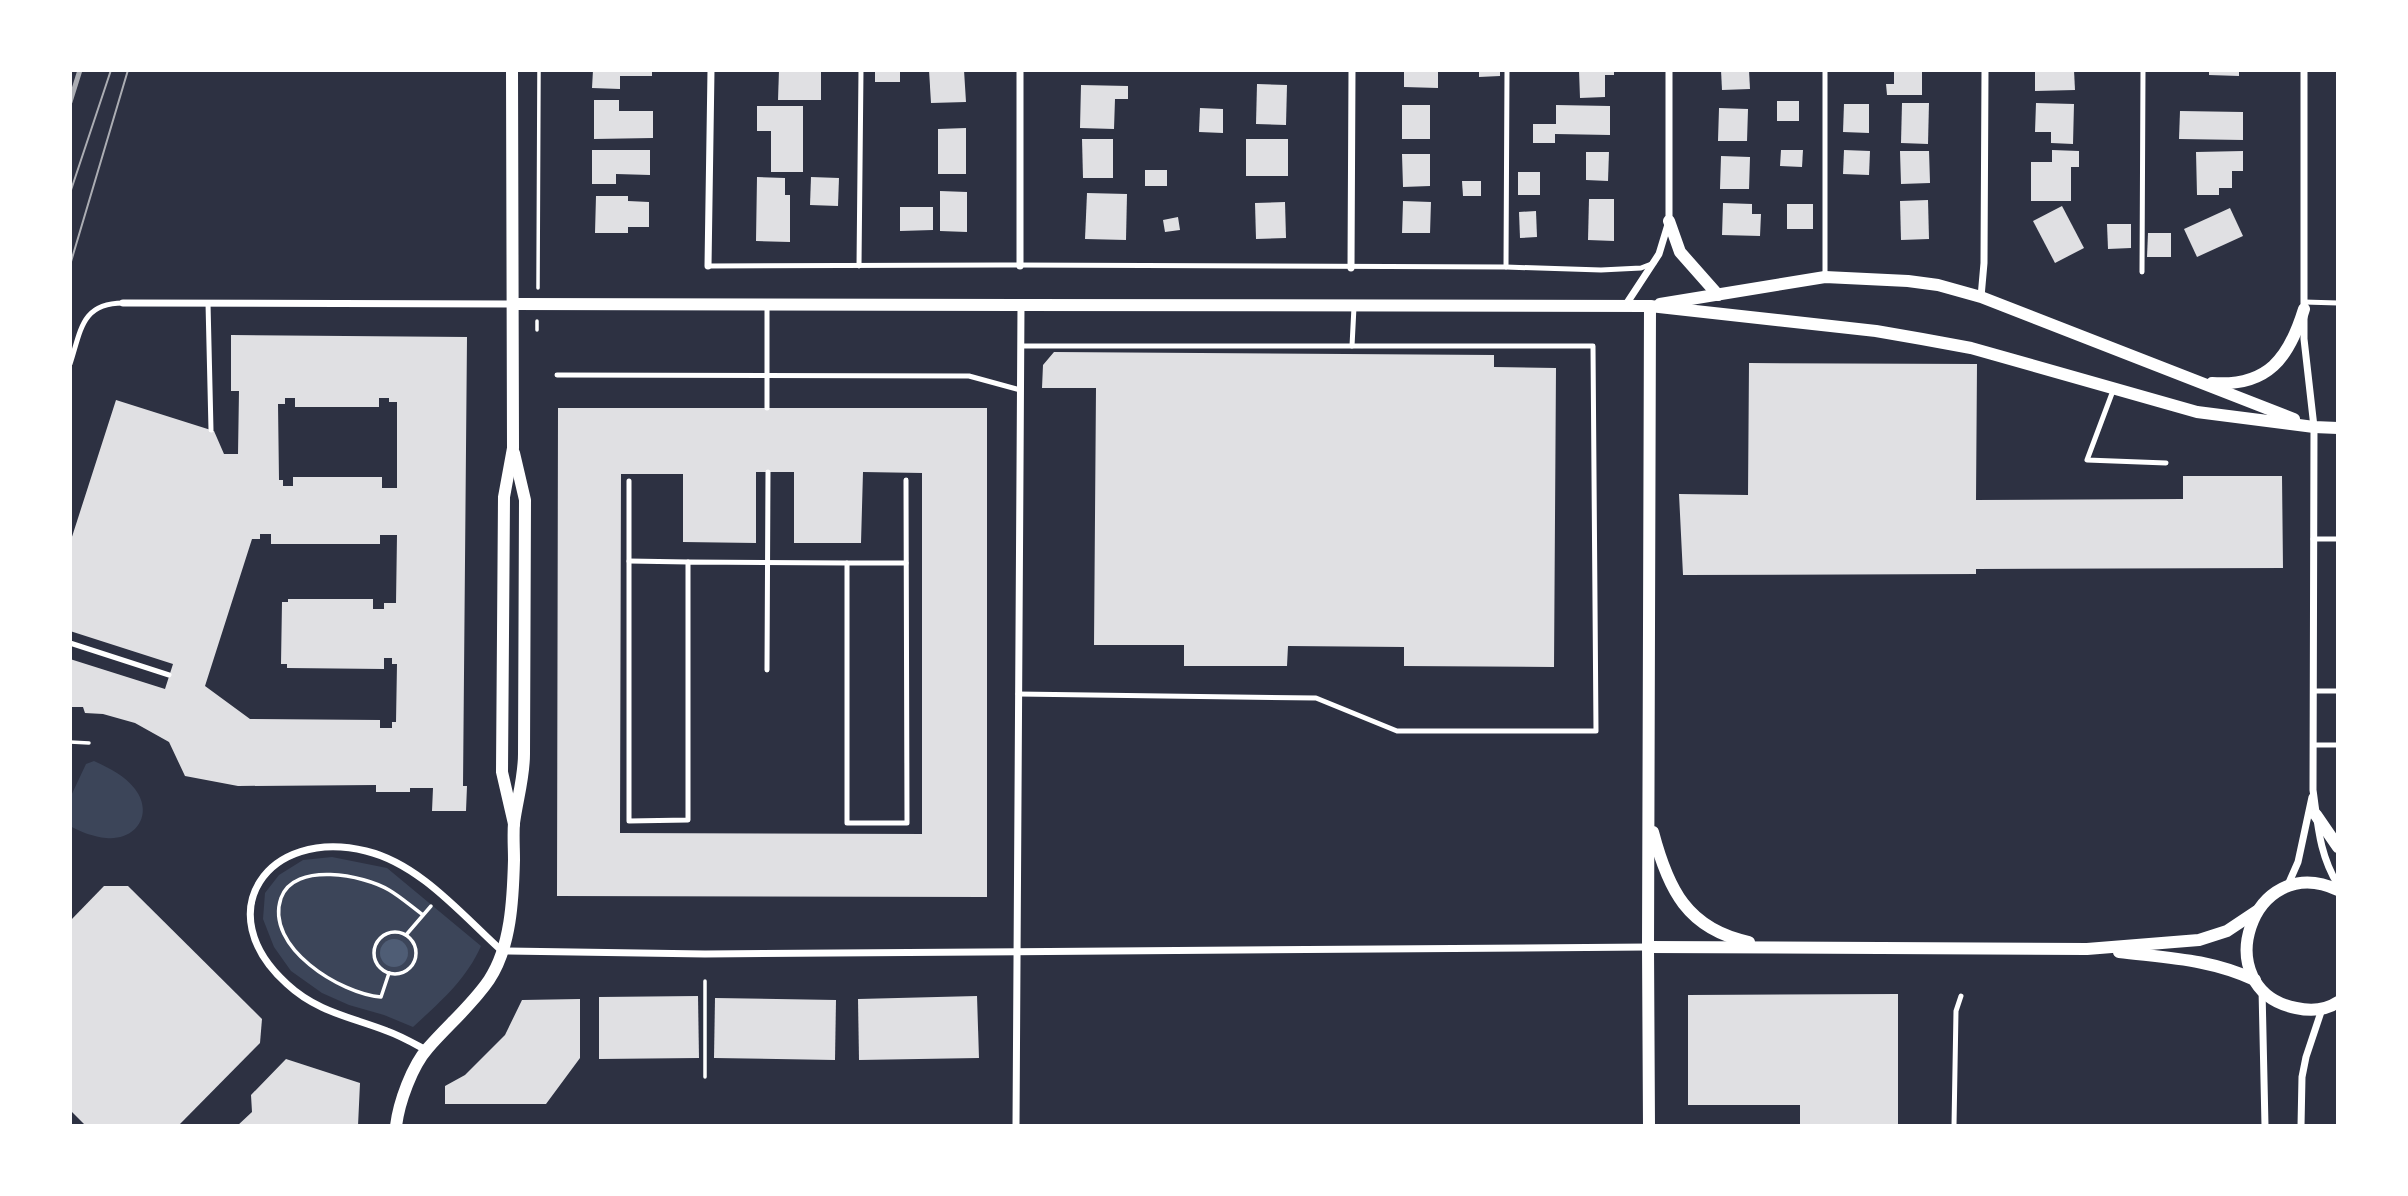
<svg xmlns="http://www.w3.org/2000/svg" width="2408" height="1196" font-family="Lato,sans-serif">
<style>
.green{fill:#3c4559}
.water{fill:#4f5d75}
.building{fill:#e0e0e3;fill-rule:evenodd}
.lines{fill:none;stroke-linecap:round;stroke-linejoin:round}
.path{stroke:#fff;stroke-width:3.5}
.service{stroke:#fff;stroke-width:5}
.minor{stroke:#fff;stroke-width:7}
.tertiary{stroke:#fff;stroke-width:12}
.tram{stroke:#abadb3;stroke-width:2}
.rail{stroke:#abadb3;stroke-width:5}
</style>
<rect width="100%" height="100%" fill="#2d3142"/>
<g class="green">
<path d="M 94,761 C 109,768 124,775 135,789 C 154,814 136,841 106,838 C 94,837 81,832 70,826 L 70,798 L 86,764 Z"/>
<path d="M 332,857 L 387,868 L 481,946 C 466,980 440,1002 413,1027 L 384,1015 L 349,1005 L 322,993 L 291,971 L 274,947 L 263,919 L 265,893 L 279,875 L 303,860 Z"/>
</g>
<circle class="water" cx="394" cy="953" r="14"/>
<g class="building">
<polygon points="593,70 652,70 652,76 620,76 620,89 592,88"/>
<polygon points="779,70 821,70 821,100 778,100"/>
<rect x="875" y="70" width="25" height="12"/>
<polygon points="929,70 964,70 966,102 931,103"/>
<polygon points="1404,70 1438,70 1438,88 1404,87"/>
<polygon points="1479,70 1500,70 1500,76 1479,77"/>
<polygon points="1579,70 1614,70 1614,75 1605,75 1605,97 1580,98"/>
<polygon points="1721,70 1749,70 1750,89 1722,90"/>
<polygon points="1894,70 1922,70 1922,95 1887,95 1886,84 1894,84"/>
<polygon points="2035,70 2074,70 2075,90 2035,91"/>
<polygon points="2209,70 2239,70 2239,76 2209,75"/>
<polygon points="1257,84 1287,85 1286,125 1256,124"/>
<polygon points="1081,85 1128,86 1128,99 1115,99 1114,129 1080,128"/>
<polygon points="594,100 619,100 619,111 653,111 653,138 594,139"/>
<rect x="1777" y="101" width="22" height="20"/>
<polygon points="1902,103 1929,103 1928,144 1901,143"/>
<polygon points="2036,103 2074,104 2073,144 2051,143 2051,132 2035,132"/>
<polygon points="1844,104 1869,104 1869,133 1843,132"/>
<rect x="1402" y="105" width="28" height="34"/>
<polygon points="1556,105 1610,106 1610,135 1555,134 1555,143 1533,143 1533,124 1556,124"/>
<polygon points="757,106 803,106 803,172 771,172 771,131 757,131"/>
<polygon points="1200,108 1223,109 1223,133 1199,132"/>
<polygon points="1719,108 1748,109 1747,141 1718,141"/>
<polygon points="2180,111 2243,112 2243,140 2179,139"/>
<polygon points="966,128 966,174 938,174 938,129"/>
<polygon points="1082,139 1113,139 1113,178 1083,178"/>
<rect x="1246" y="139" width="42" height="37"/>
<polygon points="592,150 650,150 650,175 616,174 616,184 592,184"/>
<polygon points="1781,150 1803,150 1802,167 1780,166"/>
<polygon points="1844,150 1870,151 1869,175 1843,174"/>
<polygon points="2052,150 2079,151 2079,167 2071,167 2071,201 2031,201 2031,162 2052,162"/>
<polygon points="1900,151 1929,151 1930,183 1901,184"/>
<polygon points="2243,151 2243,171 2232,171 2232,188 2219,188 2219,195 2197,195 2196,152"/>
<polygon points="1586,152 1609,152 1608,181 1586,180"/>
<polygon points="1402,154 1430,154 1430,186 1403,187"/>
<polygon points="1721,156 1750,157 1749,189 1720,189"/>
<rect x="1145" y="170" width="22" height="16"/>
<rect x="1518" y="172" width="22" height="23"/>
<polygon points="757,177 785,178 785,195 790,195 790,242 756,241"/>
<polygon points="811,177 839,178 838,206 810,205"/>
<polygon points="1462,181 1481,181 1481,196 1463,196"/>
<polygon points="940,191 967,192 967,232 940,231"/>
<polygon points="1087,193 1127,194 1126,240 1085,239"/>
<polygon points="596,196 628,196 628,201 649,202 649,227 628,227 628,233 595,233"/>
<polygon points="1589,199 1614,199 1614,241 1588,240"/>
<polygon points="1928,200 1929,239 1901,240 1900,201"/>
<polygon points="1403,201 1431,202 1430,233 1402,233"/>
<polygon points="1285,202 1286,238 1256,239 1255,203"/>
<polygon points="1723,203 1752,204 1752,214 1761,214 1760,236 1722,235"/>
<rect x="1787" y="204" width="26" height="25"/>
<polygon points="2062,206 2084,248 2055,263 2033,221"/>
<polygon points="900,207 933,207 933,230 900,231"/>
<polygon points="2230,208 2243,236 2197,257 2184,229"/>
<polygon points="1536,211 1537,237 1520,238 1519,212"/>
<polygon points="1178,217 1180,230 1165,232 1163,220"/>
<polygon points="2107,224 2131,224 2131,248 2108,249"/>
<polygon points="2148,233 2171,233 2171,257 2147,257"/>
<path d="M 231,335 L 467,337 L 463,786 L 467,786 L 466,811 L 432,811 L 433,788 L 410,788 L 410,792 L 376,792 L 376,785 L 238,786 L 185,776 L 169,742 L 135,723 L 103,714 L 85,713 L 83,707 L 70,707 L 70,659 L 165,689 L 173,664 L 70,631 L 70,543 L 116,400 L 214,431 L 224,454 L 238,454 L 239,391 L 231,391 ZM 285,398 L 295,398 L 295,407 L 379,407 L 379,398 L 389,398 L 389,402 L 397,402 L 397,488 L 382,488 L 382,477 L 293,477 L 293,486 L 283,486 L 283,480 L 279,480 L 278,404 L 285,404 ZM 260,534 L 271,534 L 271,544 L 380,544 L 380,535 L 397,535 L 396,603 L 384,603 L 384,609 L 373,609 L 373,599 L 288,599 L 288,602 L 282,602 L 281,664 L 287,664 L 287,668 L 384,669 L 384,658 L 392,658 L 392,664 L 397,664 L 396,722 L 392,722 L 392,728 L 380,728 L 380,720 L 250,719 L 205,686 L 252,539 L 260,539 Z"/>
<polygon points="1054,352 1494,355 1494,367 1556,368 1554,667 1404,666 1404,647 1288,646 1287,666 1184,666 1184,645 1094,645 1096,388 1042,388 1043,365"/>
<polygon points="1749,363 1977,364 1976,500 2183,499 2183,476 2282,476 2283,568 1976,569 1976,574 1683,575 1679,494 1748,495"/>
<path d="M 558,408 L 987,408 L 987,897 L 557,896 ZM 756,472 L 794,472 L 794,543 L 861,543 L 863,472 L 922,473 L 922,834 L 620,833 L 621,474 L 683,474 L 683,542 L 756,543 Z"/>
<polygon points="104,886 128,886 262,1019 260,1043 178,1126 86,1126 70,1110 70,921"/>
<polygon points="1898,994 1898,1126 1800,1126 1800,1105 1688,1105 1688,995"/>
<polygon points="698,996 699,1058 599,1059 599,997"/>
<polygon points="977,996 979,1058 859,1060 858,999"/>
<polygon points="715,998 836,1000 835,1060 714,1058"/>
<polygon points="580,999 580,1058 546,1104 445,1104 445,1086 465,1075 505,1035 522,1000"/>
<polygon points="286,1059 360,1083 358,1126 237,1126 252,1112 251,1095"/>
</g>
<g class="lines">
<g class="path">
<polyline points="538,288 539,70"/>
<polyline points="537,330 537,321"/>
<polyline points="70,742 89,743"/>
<circle cx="395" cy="953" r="21"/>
<polyline points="406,935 431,906"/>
<path d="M 389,973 L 381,997 C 341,994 264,947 281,898 C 294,861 364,875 389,890 C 401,897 412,907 423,915"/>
<polyline points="705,981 705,1077"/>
</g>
<g class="service">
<polyline points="1825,70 1825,277"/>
<polyline points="708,266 1000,265 1506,267 1601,270 1641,268 1654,263"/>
<polyline points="859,266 861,70"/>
<polyline points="1506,267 1507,70"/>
<polyline points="2142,272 2143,70"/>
<polyline points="2304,302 2338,303"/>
<polyline points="208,303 211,430"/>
<polyline points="767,305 767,408"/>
<polyline points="1352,346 1354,307"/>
<path d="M 70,364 C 81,331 81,303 123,303"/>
<polyline points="557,375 969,376 1020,390"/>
<polyline points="2114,388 2087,460 2166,463"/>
<polyline points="629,481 629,821 688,820 688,562 847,563 847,823 907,823 906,480"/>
<polyline points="2313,539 2338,539"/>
<polyline points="629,561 688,562"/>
<polyline points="847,563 906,563"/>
<polyline points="70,643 169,675"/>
<polyline points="767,670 768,472"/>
<polyline points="2313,691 2338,691"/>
<polyline points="1018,694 1316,698 1397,731 1596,731 1593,346 1021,346"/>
<polyline points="2313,745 2338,745"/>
<polyline points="1954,1126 1956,1011 1961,996"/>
</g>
<g class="minor">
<polyline points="1020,70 1020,266"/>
<path d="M 2304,70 L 2304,339 L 2314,427 L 2313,790 C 2318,825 2319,854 2338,885"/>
<polyline points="708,266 711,70"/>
<polyline points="1351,268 1352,70"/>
<polyline points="1981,297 1984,263 1985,70"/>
<polyline points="123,303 512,304"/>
<polyline points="1625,306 1659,254 1669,221 1669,70"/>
<polyline points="2287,887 2298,862 2312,797"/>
<polyline points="2262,989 2265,1126"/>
<path d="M 426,1050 C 413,1043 401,1036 387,1031 C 351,1017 317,1012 287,984 C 208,913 267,827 366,851 C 420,864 462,915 502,951 L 705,954 L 1648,947"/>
<polyline points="1016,1126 1021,305"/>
<polyline points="2301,1126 2302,1077 2306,1057 2322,1009"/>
</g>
<g class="tertiary">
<polyline points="512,70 513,448 504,497 502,772 514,824"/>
<polyline points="1669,221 1680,252 1718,295"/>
<polyline points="512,304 1650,306 1876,331 1922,339 1971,348 2197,412 2314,427 2338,428"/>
<polyline points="1660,304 1825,277 1908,281 1938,285 1981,297 2294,419"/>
<path d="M 2212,383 C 2268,387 2289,358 2304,309"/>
<polyline points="2316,815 2338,847"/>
<path d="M 1653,832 C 1668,889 1687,929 1749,942"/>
<path d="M 2338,890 C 2251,849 2206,990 2296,1008 C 2310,1011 2326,1010 2338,1002"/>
<polyline points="1648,947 2087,949 2199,940 2227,931 2257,911"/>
<path d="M 2119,952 C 2168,958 2210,959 2255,980"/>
<path d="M 396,1126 C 399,1102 412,1066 428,1048 C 448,1025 472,1005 489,980 C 511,947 513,899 514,860 C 514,848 513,835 514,823 C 517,800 524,778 524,754 L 525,500 L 514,453"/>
<polyline points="1649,1126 1648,947 1650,306"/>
</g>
<g class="tram">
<polyline points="70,193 111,70"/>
<polyline points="70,265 128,70"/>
</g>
<polyline class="rail" points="70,102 80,70"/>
</g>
<rect width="2408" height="1196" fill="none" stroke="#ffffff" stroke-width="144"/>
</svg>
